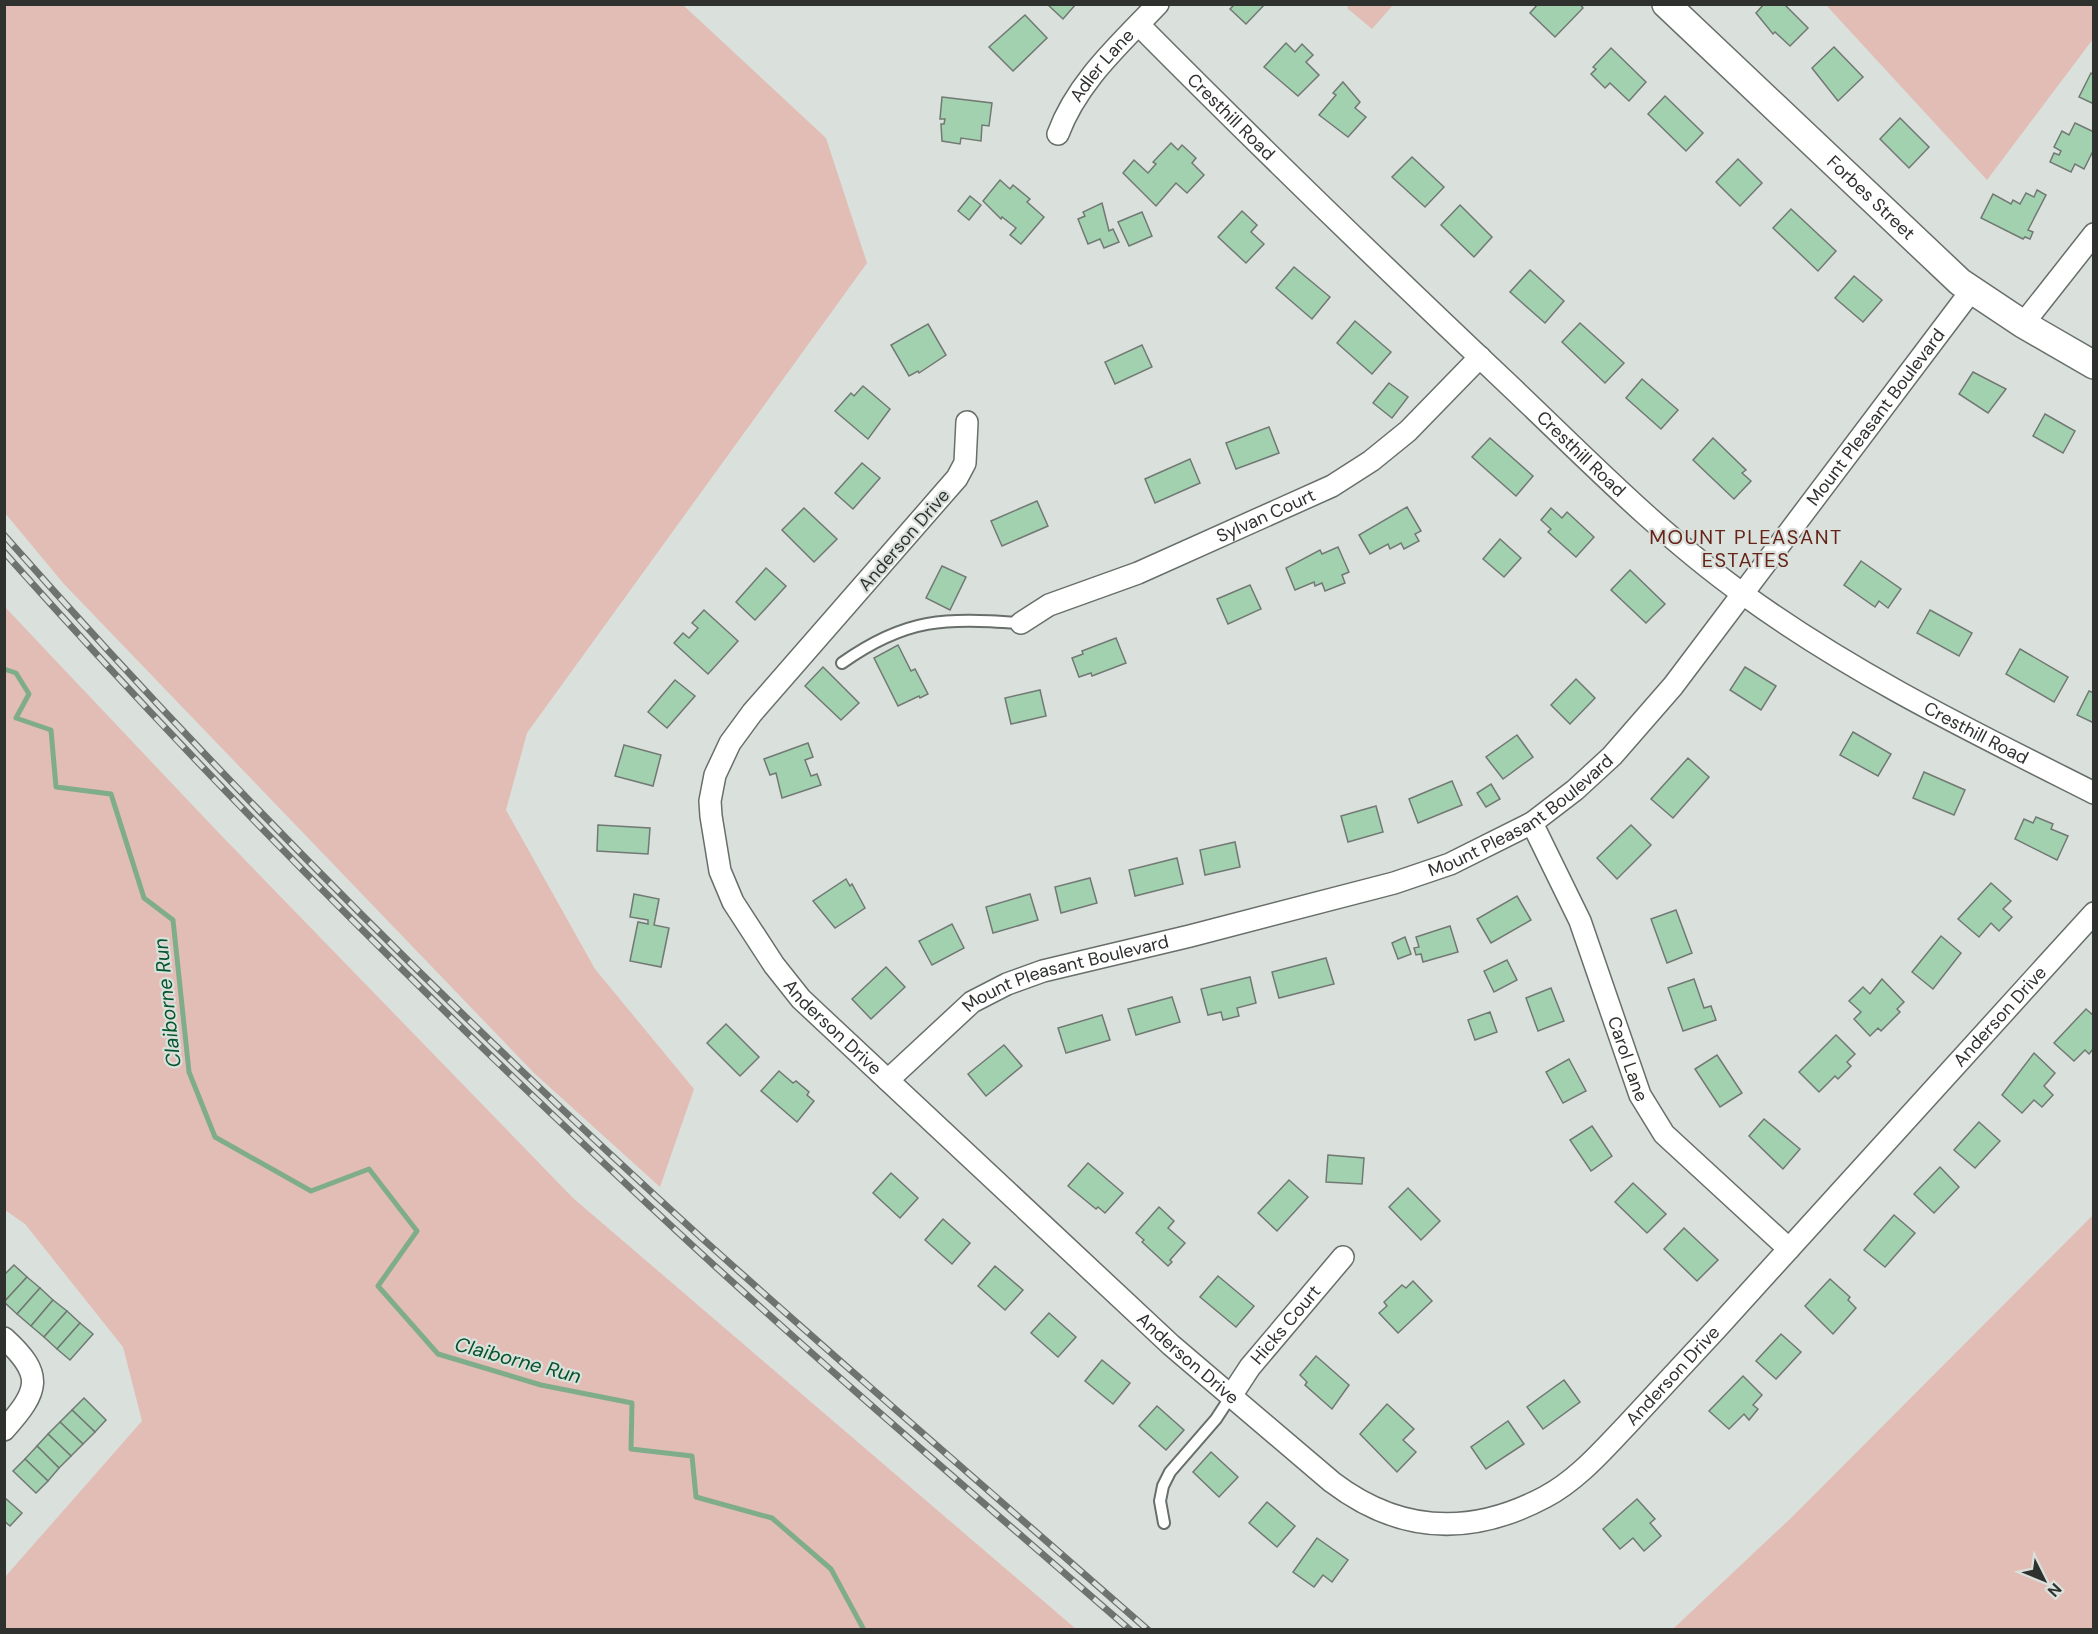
<svg xmlns="http://www.w3.org/2000/svg" width="2098" height="1634" font-family="'DM Sans',sans-serif">
<style>
.green{fill:#e2bdb5}
.lines{fill:none;stroke-linecap:round;stroke-linejoin:round}
.stream{stroke:#7fad8c;stroke-width:5}
.building{fill:#a2d1af;stroke:#727974;stroke-width:1.5}
.service-casing{stroke:#686f6a;stroke-width:14}
.minor-casing{stroke:#686f6a;stroke-width:24}
.tertiary-casing{stroke:#686f6a;stroke-width:30}
.service{stroke:#fff;stroke-width:10}
.minor{stroke:#fff;stroke-width:21}
.tertiary{stroke:#fff;stroke-width:27}
.rail-casing{stroke:#6f7370;stroke-width:7}
.rail{stroke:#dae1dc;stroke-width:4.5;stroke-dasharray:14;stroke-linecap:butt}
.labels{text-anchor:middle;stroke-width:4.5;stroke-linejoin:round;paint-order:stroke}
.street-label{font-size:18px;fill:#2e312e;stroke:#dae1dc}
.neighbourhood-label{font-size:20px;letter-spacing:1.5px;fill:#662317;stroke:#dae1dc}
.water-label{font-size:20px;font-style:italic;fill:#03542b;stroke:#dae1dc}
</style>
<rect width="100%" height="100%" fill="#dae1dc"/>
<g class="green">
<polygon points="1350,4 1393,4 1393,5 1372,29 1347,8"/>
<polygon points="4,5 683,5 826,138 867,263 527,733 506,810 595,969 694,1089 660,1187 534,1073 63,583 5,513"/>
<polygon points="1826,5 2093,5 2093,39 1987,180"/>
<polygon points="5,607 216,830 573,1198 1076,1629 5,1629 5,1577 142,1421 123,1347 25,1224 5,1210"/>
<polygon points="2093,1215 2093,1629 1673,1629 1792,1517"/>
</g>
<g class="lines">
<polyline class="stream" points="4,669 16,673 29,694 16,718 51,730 56,787 111,794 144,898 173,920 189,1072 215,1137 311,1191 369,1169 417,1231 378,1286 438,1354 541,1385 632,1403 631,1449 692,1456 696,1497 772,1518 831,1569 864,1630"/>
</g>
<g class="building">
<polygon points="1047,4 1076,4 1063,19"/>
<polygon points="1235,4 1265,4 1246,24 1230,9"/>
<polygon points="1538,4 1580,4 1583,8 1555,37 1530,13"/>
<polygon points="1764,4 1784,4 1808,28 1790,46 1775,32 1773,34 1756,13"/>
<polygon points="1025,15 1047,38 1013,71 989,47"/>
<polygon points="1286,43 1295,52 1302,44 1313,55 1306,62 1319,75 1298,96 1264,67"/>
<polygon points="1834,47 1863,77 1838,101 1812,68"/>
<polygon points="1611,48 1646,82 1629,101 1610,83 1605,88 1591,74 1596,69 1593,67"/>
<polygon points="2091,73 2094,75 2094,104 2079,97"/>
<polygon points="1343,82 1360,102 1355,108 1366,117 1348,137 1319,115 1336,95 1333,93"/>
<polygon points="1665,96 1703,133 1686,151 1648,114"/>
<polygon points="942,97 992,103 989,126 982,125 981,141 961,138 960,144 942,141 941,124 944,124 945,119 940,119"/>
<polygon points="1900,118 1929,147 1909,168 1880,139"/>
<polygon points="2075,123 2094,132 2093,151 2084,169 2075,164 2071,172 2050,162 2054,153 2059,155 2061,151 2054,147 2062,131 2069,135"/>
<polygon points="1171,143 1178,150 1182,145 1196,158 1192,163 1204,175 1187,193 1176,183 1156,206 1123,173 1134,160 1148,173 1156,164 1153,162"/>
<polygon points="1412,157 1444,187 1425,207 1392,177"/>
<polygon points="1738,159 1762,183 1740,206 1716,182"/>
<polygon points="1000,180 1010,189 1013,185 1030,199 1027,202 1044,217 1021,244 1010,235 1016,228 1002,217 1001,219 983,201"/>
<polygon points="2037,190 2046,195 2028,230 2033,232 2030,239 2025,237 2023,239 1981,218 1993,194 2011,204 2013,200 2020,204 2026,193 2034,197"/>
<polygon points="970,196 981,205 969,220 958,211"/>
<polygon points="1102,203 1109,231 1113,229 1119,242 1104,248 1100,239 1088,244 1078,219 1085,216 1083,212"/>
<polygon points="1460,205 1492,237 1474,257 1441,225"/>
<polygon points="1791,209 1836,251 1818,271 1773,228"/>
<polygon points="1242,211 1257,225 1251,232 1264,244 1246,263 1218,237"/>
<polygon points="1142,212 1152,236 1129,246 1118,222"/>
<polygon points="1294,267 1330,297 1312,319 1276,288"/>
<polygon points="1530,270 1564,301 1545,323 1510,292"/>
<polygon points="1854,276 1882,300 1863,322 1835,298"/>
<polygon points="1355,321 1391,352 1372,374 1337,343"/>
<polygon points="1580,323 1624,363 1605,383 1562,342"/>
<polygon points="928,324 946,355 919,373 918,371 909,376 891,345"/>
<polygon points="1142,345 1152,367 1115,384 1105,362"/>
<polygon points="1973,372 2006,389 1988,413 1959,394"/>
<polygon points="1642,379 1678,410 1661,429 1626,398"/>
<polygon points="1389,383 1408,397 1392,418 1373,403"/>
<polygon points="863,386 890,409 868,439 835,411 851,393 854,396"/>
<polygon points="2045,414 2075,431 2063,453 2033,436"/>
<polygon points="1269,427 1279,453 1236,469 1226,443"/>
<polygon points="1490,438 1533,476 1516,496 1472,457"/>
<polygon points="1713,438 1746,470 1742,473 1751,481 1734,499 1693,460"/>
<polygon points="1190,459 1200,483 1155,503 1145,479"/>
<polygon points="862,463 880,478 853,509 835,493"/>
<polygon points="1037,501 1048,526 1002,546 991,521"/>
<polygon points="1407,507 1421,531 1415,534 1419,541 1404,549 1401,543 1390,549 1388,544 1370,554 1359,535"/>
<polygon points="804,508 837,539 814,562 782,530"/>
<polygon points="1551,508 1562,518 1567,512 1594,537 1576,557 1548,532 1551,529 1541,520"/>
<polygon points="1500,539 1521,558 1504,577 1483,559"/>
<polygon points="1338,547 1349,572 1342,575 1345,583 1325,591 1322,583 1315,586 1314,582 1295,590 1286,568 1320,550 1322,554"/>
<polygon points="1861,561 1901,589 1888,608 1879,601 1875,607 1844,585"/>
<polygon points="942,566 966,577 950,610 926,598"/>
<polygon points="766,568 786,586 755,620 736,602"/>
<polygon points="1630,570 1665,604 1646,623 1611,590"/>
<polygon points="1250,585 1261,609 1228,624 1217,599"/>
<polygon points="704,610 738,641 708,674 674,643 683,633 689,638 698,628 692,623"/>
<polygon points="1930,610 1972,633 1959,656 1917,633"/>
<polygon points="1116,638 1126,663 1092,676 1091,673 1079,677 1072,658 1083,654 1082,651"/>
<polygon points="898,645 911,671 915,669 928,694 920,698 919,696 898,706 874,658"/>
<polygon points="2020,649 2068,677 2054,702 2006,674"/>
<polygon points="823,667 859,703 841,720 805,686"/>
<polygon points="1745,667 1776,686 1761,710 1730,690"/>
<polygon points="1576,679 1595,698 1570,724 1551,705"/>
<polygon points="675,680 695,696 667,728 648,712"/>
<polygon points="1040,690 1046,716 1011,724 1005,698"/>
<polygon points="2089,691 2094,693 2094,723 2077,715"/>
<polygon points="1853,732 1891,754 1878,776 1840,755"/>
<polygon points="1517,735 1533,757 1503,779 1486,757"/>
<polygon points="808,743 813,757 805,760 811,776 817,774 821,785 782,798 776,773 770,775 764,759"/>
<polygon points="624,745 661,755 653,786 615,776"/>
<polygon points="1688,758 1709,777 1673,818 1651,799"/>
<polygon points="1924,772 1965,790 1954,815 1913,798"/>
<polygon points="1452,781 1462,805 1418,823 1409,799"/>
<polygon points="1491,784 1500,799 1486,807 1477,793"/>
<polygon points="1376,806 1383,832 1348,842 1341,816"/>
<polygon points="2036,817 2053,824 2051,829 2068,836 2057,860 2015,839 2024,819 2033,823"/>
<polygon points="598,825 650,828 648,854 597,851"/>
<polygon points="1631,825 1651,845 1617,879 1597,858"/>
<polygon points="1235,842 1240,867 1205,875 1200,850"/>
<polygon points="1177,858 1183,884 1135,896 1129,870"/>
<polygon points="1090,878 1097,903 1061,913 1055,887"/>
<polygon points="846,879 850,886 852,884 865,908 835,928 813,901"/>
<polygon points="1991,883 2011,901 2003,909 2012,917 1999,931 1991,923 1979,937 1958,919"/>
<polygon points="634,894 659,899 654,925 669,928 661,967 630,961 638,922 648,924 648,920 630,917"/>
<polygon points="1030,894 1038,920 993,933 986,907"/>
<polygon points="1517,896 1531,920 1491,943 1477,919"/>
<polygon points="1676,910 1692,953 1667,963 1651,919"/>
<polygon points="952,924 964,948 932,965 919,941"/>
<polygon points="1450,926 1458,952 1423,962 1421,954 1416,955 1414,948 1419,947 1416,937"/>
<polygon points="1941,936 1961,953 1933,989 1912,972"/>
<polygon points="1405,937 1411,954 1398,959 1392,943"/>
<polygon points="1326,958 1334,984 1279,998 1272,972"/>
<polygon points="1507,960 1517,980 1494,992 1484,971"/>
<polygon points="886,967 905,987 871,1019 852,999"/>
<polygon points="1250,977 1256,1003 1237,1008 1239,1016 1223,1020 1221,1012 1208,1015 1201,989"/>
<polygon points="1694,979 1704,1008 1711,1006 1716,1020 1683,1031 1668,988"/>
<polygon points="1882,979 1904,1002 1897,1009 1900,1012 1881,1031 1878,1028 1870,1036 1854,1019 1861,1012 1849,1001 1863,987 1870,994"/>
<polygon points="1551,988 1564,1021 1538,1031 1526,998"/>
<polygon points="1172,997 1180,1022 1136,1035 1128,1009"/>
<polygon points="2086,1009 2094,1016 2094,1048 2089,1054 2085,1050 2074,1061 2054,1043"/>
<polygon points="1490,1012 1497,1032 1475,1040 1468,1020"/>
<polygon points="1102,1015 1110,1040 1066,1053 1058,1028"/>
<polygon points="726,1024 759,1057 740,1076 707,1043"/>
<polygon points="1836,1035 1855,1054 1847,1062 1851,1066 1838,1079 1835,1076 1819,1092 1799,1072"/>
<polygon points="1004,1045 1022,1066 986,1096 968,1074"/>
<polygon points="2034,1053 2055,1073 2044,1086 2053,1095 2042,1107 2034,1100 2022,1113 2002,1095"/>
<polygon points="1717,1055 1742,1093 1720,1107 1695,1069"/>
<polygon points="1569,1059 1586,1091 1563,1103 1546,1072"/>
<polygon points="779,1071 793,1083 796,1081 809,1092 807,1095 814,1101 797,1122 761,1091"/>
<polygon points="1764,1119 1800,1149 1783,1169 1749,1136"/>
<polygon points="1979,1122 2000,1141 1975,1168 1954,1150"/>
<polygon points="1592,1126 1612,1156 1591,1171 1570,1140"/>
<polygon points="1328,1155 1364,1158 1362,1184 1326,1182"/>
<polygon points="1088,1163 1123,1193 1105,1213 1098,1207 1096,1209 1068,1186"/>
<polygon points="1940,1167 1959,1187 1934,1213 1914,1194"/>
<polygon points="891,1173 918,1198 900,1218 873,1193"/>
<polygon points="1289,1180 1308,1197 1277,1231 1258,1213"/>
<polygon points="1633,1183 1666,1214 1647,1233 1615,1202"/>
<polygon points="1408,1188 1440,1221 1421,1240 1389,1207"/>
<polygon points="1159,1207 1174,1221 1168,1228 1185,1243 1170,1260 1172,1262 1168,1266 1142,1242 1144,1240 1136,1233"/>
<polygon points="1894,1215 1915,1233 1885,1267 1864,1250"/>
<polygon points="943,1219 970,1243 952,1264 925,1240"/>
<polygon points="1684,1228 1718,1260 1697,1281 1664,1249"/>
<polygon points="14,1265 27,1277 4,1302 4,1275"/>
<polygon points="995,1266 1023,1290 1005,1310 978,1286"/>
<polygon points="1218,1276 1254,1306 1236,1327 1200,1297"/>
<polygon points="27,1277 40,1288 17,1314 4,1302"/>
<polygon points="1830,1279 1850,1297 1848,1300 1856,1308 1833,1334 1805,1306"/>
<polygon points="1413,1281 1432,1301 1398,1333 1379,1313 1387,1306 1384,1302 1402,1285 1406,1288"/>
<polygon points="40,1288 53,1300 31,1326 17,1314"/>
<polygon points="53,1300 67,1311 44,1337 31,1326"/>
<polygon points="67,1311 80,1323 57,1349 44,1337"/>
<polygon points="1049,1313 1076,1337 1058,1357 1031,1333"/>
<polygon points="80,1323 93,1334 70,1360 57,1349"/>
<polygon points="1781,1334 1801,1352 1776,1379 1756,1361"/>
<polygon points="1316,1356 1349,1385 1332,1409 1305,1385 1307,1382 1300,1375"/>
<polygon points="1102,1360 1130,1383 1113,1404 1085,1381"/>
<polygon points="1743,1376 1762,1395 1753,1405 1758,1409 1749,1420 1744,1414 1729,1429 1709,1411"/>
<polygon points="1564,1380 1580,1402 1543,1429 1527,1407"/>
<polygon points="84,1398 106,1420 95,1432 72,1410"/>
<polygon points="1387,1404 1414,1429 1403,1440 1416,1452 1397,1472 1360,1434"/>
<polygon points="1157,1406 1184,1430 1166,1450 1139,1426"/>
<polygon points="72,1410 95,1432 83,1444 60,1422"/>
<polygon points="1508,1421 1524,1444 1486,1469 1471,1447"/>
<polygon points="60,1422 83,1444 71,1456 48,1434"/>
<polygon points="48,1434 71,1456 59,1468 37,1446"/>
<polygon points="37,1446 59,1468 48,1481 25,1459"/>
<polygon points="1211,1452 1238,1477 1219,1497 1193,1472"/>
<polygon points="25,1459 48,1481 36,1493 13,1471"/>
<polygon points="4,1497 22,1513 10,1526 4,1521"/>
<polygon points="1637,1499 1655,1519 1650,1523 1661,1536 1644,1551 1633,1538 1620,1549 1603,1529"/>
<polygon points="1267,1502 1295,1526 1277,1547 1249,1523"/>
<polygon points="1317,1538 1348,1560 1332,1582 1323,1575 1314,1587 1293,1572"/>
</g>
<g class="lines">
<g class="service-casing">
<g id="service">
<path d="M 842,663 C 907,617 945,618 1021,623"/>
<polyline points="1164,1523 1160,1501 1163,1486 1170,1472 1216,1419 1231,1396"/>
</g>
</g>
<g class="minor-casing">
<g id="minor">
<path id="s1" d="M 1139,25 C 1260,147 1383,266 1508,384 C 1584,456 1658,533 1743,594 C 1853,674 1973,732 2094,793"/>
<path id="s2" d="M 1058,134 C 1077,82 1120,44 1158,4"/>
<polyline points="2023,324 2094,234"/>
<path id="s3" d="M 967,422 L 965,463 L 957,478 L 752,713 L 730,743 L 715,775 L 710,801 L 711,816 L 720,871 L 733,902 L 774,965 L 801,999 L 1171,1345 L 1332,1482 C 1399,1533 1470,1537 1545,1497 C 1577,1480 1601,1452 1626,1426 C 1657,1393 1687,1360 1718,1327 C 1843,1190 1968,1051 2094,913"/>
<path id="s4" d="M 1021,623 L 1049,605 L 1138,573 L 1332,486 L 1371,461 L 1408,431 L 1480,357"/>
<path id="s5" d="M 1532,823 L 1580,921 L 1640,1095 L 1664,1134 L 1789,1249"/>
<path id="s6" d="M 888,1080 L 972,1002 L 1007,984 L 1043,971 L 1190,936 L 1394,883 L 1450,864 L 1532,823 L 1575,790 L 1612,756 L 1673,686 L 1971,291"/>
<path d="M 4,1338 C 45,1375 39,1391 4,1430"/>
<path id="s7" d="M 1231,1396 L 1250,1367 L 1343,1257"/>
</g>
</g>
<g class="tertiary-casing">
<g id="tertiary">
<path id="s8" d="M 1666,4 L 1960,282 L 2023,324 L 2094,365"/>
</g>
</g>
<use href="#service" class="service"/>
<use href="#minor" class="minor"/>
<use href="#tertiary" class="tertiary"/>
<g class="rail-casing">
<g id="rail">
<path d="M 4,535 C 222,782 461,1020 705,1241 C 851,1372 1000,1500 1148,1630"/>
<path d="M 4,552 C 221,796 454,1026 694,1247 C 837,1378 984,1503 1130,1630"/>
</g>
</g>
<use href="#rail" class="rail"/>
</g>
<g class="labels">
<g class="street-label">
<text dy="6" stroke="none"><textPath href="#s2" startOffset="82">Adler Lane</textPath></text>
<text dy="6" stroke="none"><textPath href="#s1" startOffset="130">Cresthill Road</textPath></text>
<text dy="6" stroke="none"><textPath href="#s8" startOffset="282">Forbes Street</textPath></text>
<text dy="6" stroke="none"><textPath href="#s6" startOffset="1239">Mount Pleasant Boulevard</textPath></text>
<text dy="6" stroke="none"><textPath href="#s1" startOffset="616">Cresthill Road</textPath></text>
<text dy="6" stroke="none"><textPath href="#s4" startOffset="268">Sylvan Court</textPath></text>
<text transform="translate(904 540) rotate(-49)" y="6">Anderson Drive</text>
<text dy="6" stroke="none"><textPath href="#s1" startOffset="1102">Cresthill Road</textPath></text>
<text dy="6" stroke="none"><textPath href="#s6" startOffset="699">Mount Pleasant Boulevard</textPath></text>
<text dy="6" stroke="none"><textPath href="#s6" startOffset="213">Mount Pleasant Boulevard</textPath></text>
<text dy="6" stroke="none"><textPath href="#s3" startOffset="2300">Anderson Drive</textPath></text>
<text dy="6" stroke="none"><textPath href="#s3" startOffset="734">Anderson Drive</textPath></text>
<text dy="6" stroke="none"><textPath href="#s5" startOffset="255">Carol Lane</textPath></text>
<text dy="6" stroke="none"><textPath href="#s7" startOffset="90">Hicks Court</textPath></text>
<text dy="6" stroke="none"><textPath href="#s3" startOffset="1220">Anderson Drive</textPath></text>
<text dy="6" stroke="none"><textPath href="#s3" startOffset="1814">Anderson Drive</textPath></text>
</g>
<g class="neighbourhood-label">
<text x="1746" y="544">MOUNT PLEASANT<tspan x="1746" dy="23">ESTATES</tspan></text>
</g>
<g class="water-label">
<text transform="translate(167 1003) rotate(-96)" y="7">Claiborne Run</text>
<text transform="translate(518 1360) rotate(15)" y="7">Claiborne Run</text>
</g>
</g>
<rect width="2098" height="1634" fill="none" stroke="#2e312e" stroke-width="12"/>
<g transform="translate(2044 1580) rotate(133)" stroke="#dae1dc" stroke-width="4.5" paint-order="stroke">
<path d="M0-4.5L10 22L0 15L-10 22Z" fill="#2e312e"/>
<text y="-9" font-size="16" font-weight="bold" text-anchor="middle" fill="#2e312e">N</text>
</g>
</svg>
